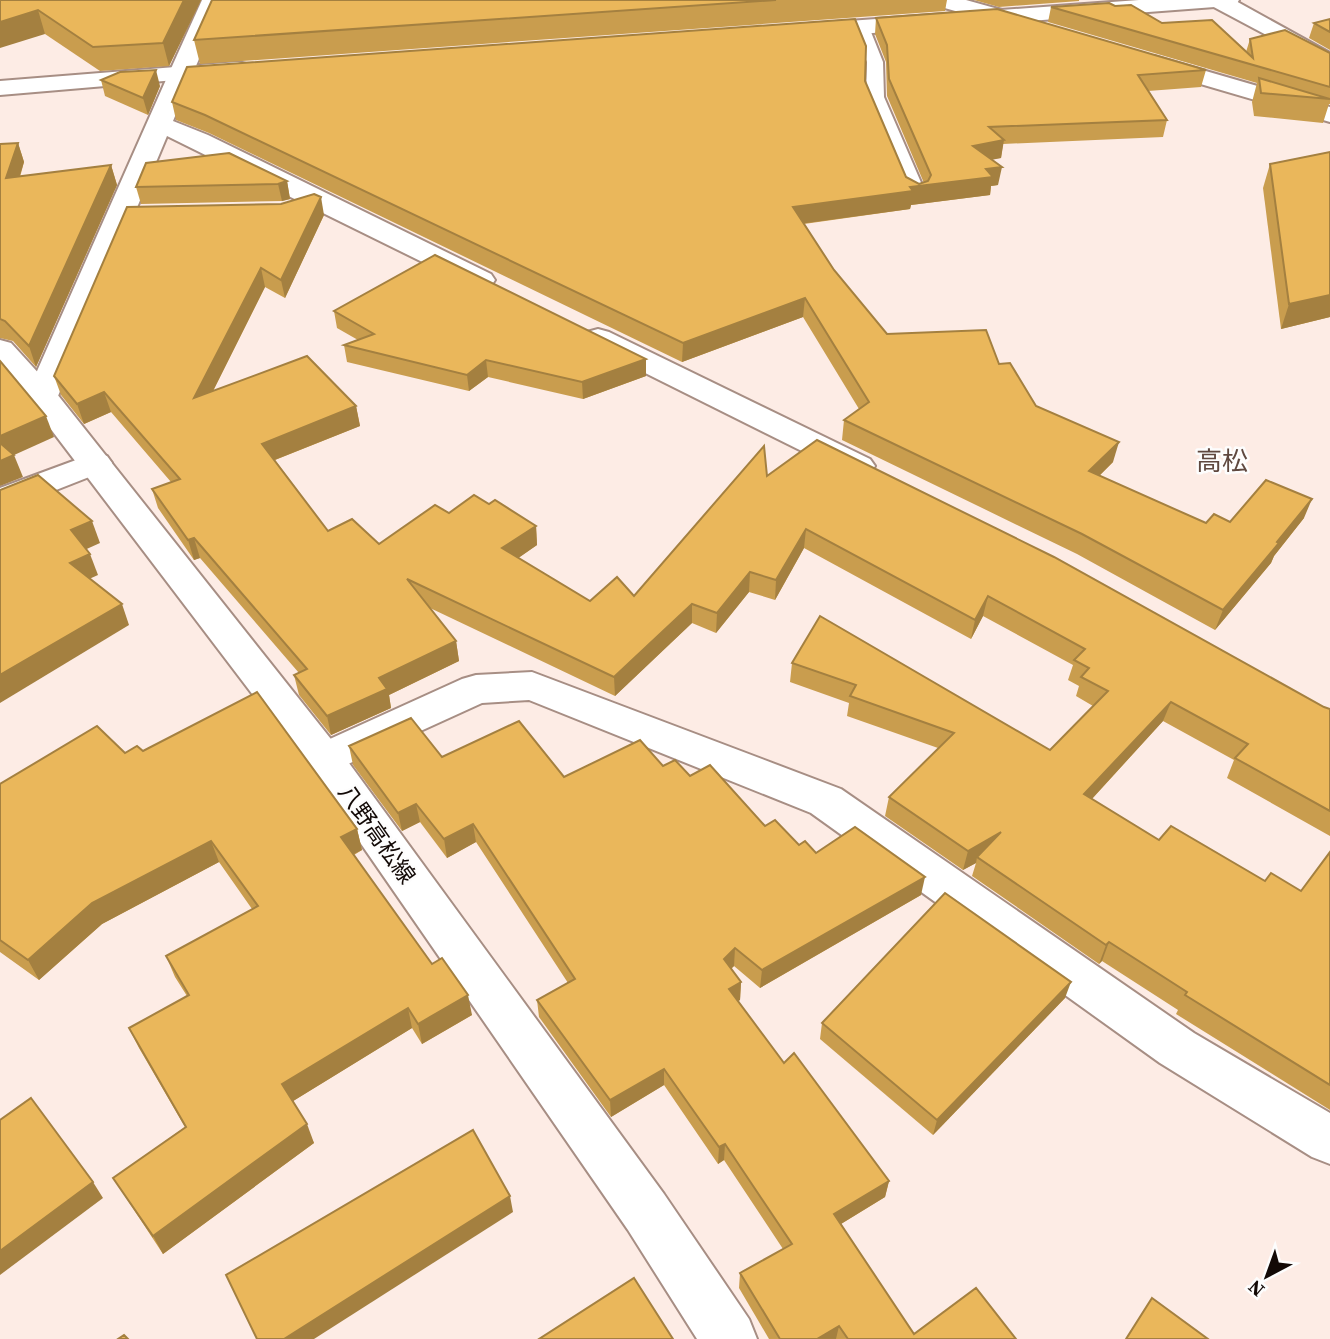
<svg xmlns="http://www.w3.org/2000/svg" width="1330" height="1339" font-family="'Source Serif 4','Noto Sans JP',serif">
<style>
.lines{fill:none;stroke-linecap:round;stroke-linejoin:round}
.lane-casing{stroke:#a78e84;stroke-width:4}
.street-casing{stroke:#a78e84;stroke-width:4}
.secondary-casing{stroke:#a78e84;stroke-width:4}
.highway-casing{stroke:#a78e84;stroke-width:4}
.lane{fill:#fff;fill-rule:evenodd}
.street{fill:#fff;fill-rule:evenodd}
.secondary{fill:#fff;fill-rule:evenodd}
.highway{fill:#fff;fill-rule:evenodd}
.wall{fill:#c99d4e}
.shaded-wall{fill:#a48040}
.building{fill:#eab75b;stroke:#a48040;stroke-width:2}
.labels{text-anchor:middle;stroke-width:5;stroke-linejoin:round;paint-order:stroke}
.street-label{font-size:23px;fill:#120906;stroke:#fdfdfd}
.quarter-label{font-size:26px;fill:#5f483f;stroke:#fdfdfd}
</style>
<rect width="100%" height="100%" fill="#fdece5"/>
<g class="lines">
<g class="lane-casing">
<polygon id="lane" points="861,22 869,27 883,62 884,97 926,194 923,198 916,200 906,194 866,97 867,62 853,27"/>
</g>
<g class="street-casing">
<g id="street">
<polygon points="931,0 966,0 1038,20 1041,25 1038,30 1030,32 934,5"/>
<polygon points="1154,56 1330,107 1330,122 1146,68 1142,63 1146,58"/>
<polygon points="181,66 189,68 193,73 173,121 208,135 491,274 495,280 491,286 481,289 471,286 167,136 58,396 53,403 42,405 31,403 26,396 169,73 173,68"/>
<polygon points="598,329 609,332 870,459 875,466 870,473 858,476 846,473 587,344 583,338 587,332"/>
<polygon points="95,453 107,456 112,463 107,470 0,512 0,488"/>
<polygon points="532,672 841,789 1194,1033 1330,1113 1330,1164 1312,1157 1160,1063 811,813 529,700 482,703 324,775 310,770 304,759 310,748 462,679 476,675"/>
</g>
</g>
<g class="secondary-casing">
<g id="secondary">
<polygon points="202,0 224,0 193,73 189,78 173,78 169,73"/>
<polygon points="1207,0 1234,0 1330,53 1330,69 1210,5"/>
<polygon points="0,340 11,343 53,389 338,748 664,1194 749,1319 757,1339 697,1339 628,1230 310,770 31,403 0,368"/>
</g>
</g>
<g class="highway-casing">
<g id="highway">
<polygon points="1139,0 1239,0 1236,5 1228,6 807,38 799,36 796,31 799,26 807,24"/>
<polygon points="238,62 246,64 250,69 246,74 0,95 0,81"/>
</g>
</g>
<use href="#lane" class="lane"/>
<use href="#street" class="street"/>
<use href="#secondary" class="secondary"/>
<use href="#highway" class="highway"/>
</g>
<g class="wall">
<polygon points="0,0 201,0 169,66 100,71 45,34"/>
<polygon points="212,0 947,0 945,11 200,64 194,40"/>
<polygon points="974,0 1079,0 1079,1 999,7"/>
<polygon points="1115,6 1246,52 1250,39 1330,53 1330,104 1329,104 1323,123 1254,116 1252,102 1257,83 1048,22 1051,7"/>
<polygon points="876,18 1206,70 1201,87 1148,91 1167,120 1163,137 1003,144 1001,158 991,159 998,185 991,186 990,195 911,205 910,209 804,224 834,270 887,334 999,364 1036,406 1113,462 1099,476 1206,523 1304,518 1274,556 1271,563 1215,630 1077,554 842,440 844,420 859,409 803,317 682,362 209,133 176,120 172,102 865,81 906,177 919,184 924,183 887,96 886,62 875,34"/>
<polygon points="1330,19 1330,50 1309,38 1314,23"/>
<polygon points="101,80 160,86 148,115 105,96"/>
<polygon points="18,143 24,162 20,177 111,165 117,185 36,367 13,341 0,338 0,144"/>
<polygon points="1270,164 1330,317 1281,329 1263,188"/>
<polygon points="287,181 290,199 282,201 141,204 136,187"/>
<polygon points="324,215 285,298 265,287 213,391 356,406 360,426 275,460 328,531 379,544 449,513 489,504 536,526 537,545 518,558 590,601 634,596 767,476 1330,709 1330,836 1227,778 1234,760 1163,721 1092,799 1159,840 1265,881 1301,891 1330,852 1330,1110 1176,1014 1178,1010 1102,961 1099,964 972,876 976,863 963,870 885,816 889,797 938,748 847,716 849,703 790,682 792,663 1050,750 1093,706 1076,696 1079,686 1068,680 1073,665 983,616 971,639 804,548 775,600 749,592 716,633 692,623 615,696 430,608 456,641 459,661 389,695 391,708 331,735 299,695 294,675 299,673 200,558 194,560 158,508 152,489 171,482 111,412 84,424 61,395 54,376"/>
<polygon points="334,311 646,359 646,376 583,399 488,377 469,391 347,362 344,345 358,340 337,328"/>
<polygon points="349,746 442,757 564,777 663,766 690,776 765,826 799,845 921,895 760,988 734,966 731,969 741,982 740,1000 738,1001 784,1063 889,1181 885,1197 841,1224 914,1334 1016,1339 769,1339 739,1288 740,1273 783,1249 724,1160 718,1164 664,1085 611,1117 539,1017 537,1000 568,983 476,842 447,858 420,822 402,831 353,765"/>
<polygon points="143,751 357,829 362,850 354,855 432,964 472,1015 422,1044 412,1028 293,1101 314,1143 163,1254 113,1178 185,1127 139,1048 129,1028 187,996 175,977 166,956 252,909 219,862 102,924 39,980 0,952 0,784 125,753"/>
<polygon points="1065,998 933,1135 820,1039 822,1023"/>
</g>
<g class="shaded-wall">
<polygon points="184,0 201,0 169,66 163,43"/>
<polygon points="38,10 45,34 0,48 0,22"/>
<polygon points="156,70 160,86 148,115 143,98"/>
<polygon points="1004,140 1001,158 971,164 973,146"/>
<polygon points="18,143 24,162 13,198 6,178"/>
<polygon points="111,165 117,185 36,367 29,346"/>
<polygon points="1002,167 998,185 991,186 990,195 911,205 910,209 792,225 793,207 910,187 986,169"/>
<polygon points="287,181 290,199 282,201 278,184"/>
<polygon points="321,197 324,215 285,298 281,280"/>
<polygon points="261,268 265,287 200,417 194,398"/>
<polygon points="1330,295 1330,317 1281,329 1289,304"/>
<polygon points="805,298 803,317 682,362 683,343"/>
<polygon points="646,359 646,376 583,399 582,382"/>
<polygon points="486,360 488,377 469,391 467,375"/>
<polygon points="104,392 111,412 84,424 77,404"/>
<polygon points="356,406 360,426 267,463 262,444"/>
<polygon points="46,416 54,437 3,460 0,453 0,436"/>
<polygon points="1119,442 1113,462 1084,491 1089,471"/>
<polygon points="14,455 23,477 0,486 0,461"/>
<polygon points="1312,499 1304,518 1274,556 1271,563 1215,630 1223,610"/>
<polygon points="92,521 100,543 80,552 71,530"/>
<polygon points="536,526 537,545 504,568 502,548"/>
<polygon points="806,529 804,548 775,600 776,580"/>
<polygon points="194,538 200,558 194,560 188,540"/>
<polygon points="90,554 98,575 78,584 70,563"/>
<polygon points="750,572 749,592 716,633 717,613"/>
<polygon points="988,596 983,616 971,639 975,620"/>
<polygon points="122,604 129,625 0,703 0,675"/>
<polygon points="692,604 692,623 615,696 614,677"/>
<polygon points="456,641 459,661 389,695 391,708 331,735 327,716 379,678"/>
<polygon points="1171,702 1163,721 1078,814 1084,794"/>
<polygon points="416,804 420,822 402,831 398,813"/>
<polygon points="473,824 476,842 447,858 444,839"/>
<polygon points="357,829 362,850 346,858 341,837"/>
<polygon points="1001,832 977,857 976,863 963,870 968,851"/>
<polygon points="211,841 219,862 102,924 39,980 28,960 92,903"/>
<polygon points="925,877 921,895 760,988 762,970"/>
<polygon points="1109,942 1102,961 1099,964 1106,945"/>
<polygon points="735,948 734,966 723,976 724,959"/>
<polygon points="741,982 740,1000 728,1007 729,989"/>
<polygon points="1071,982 1065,998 933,1135 937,1120"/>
<polygon points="468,995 472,1015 422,1044 418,1024"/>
<polygon points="408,1008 412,1028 290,1103 282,1084"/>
<polygon points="664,1069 664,1085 611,1117 610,1100"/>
<polygon points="307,1124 314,1143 163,1254 153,1236"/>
<polygon points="725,1144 724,1160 718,1164 719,1147"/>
<polygon points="889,1181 885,1197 831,1230 834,1214"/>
<polygon points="93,1182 103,1198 0,1275 0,1251"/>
<polygon points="510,1196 513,1212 314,1339 284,1339"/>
<polygon points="839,1326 836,1339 817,1339"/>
</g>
<g class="building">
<polygon points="0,0 184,0 163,43 93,47 38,10 0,22"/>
<polygon points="212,0 776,0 194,40"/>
<polygon points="1109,3 1115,6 1131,5 1162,23 1212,20 1253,58 1250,39 1285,30 1330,53 1330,87 1051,7"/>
<polygon points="997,9 1206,70 1138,75 1167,120 989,127 1004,140 973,146 1002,167 986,169 993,177 910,187 913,191 793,207 834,270 887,334 986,330 999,364 1010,363 1036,406 1119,442 1089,471 1206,523 1214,514 1230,522 1266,480 1312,499 1277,542 1279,543 1223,610 1082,534 844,420 869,402 805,298 683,343 205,115 172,102 187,67 855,19 866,46 865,81 906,177 919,184 928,181 931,175 889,79 887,45 876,18"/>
<polygon points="1330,19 1330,32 1314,23"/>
<polygon points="156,70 143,98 101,80 120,72"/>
<polygon points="1259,78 1330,99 1261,93"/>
<polygon points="18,143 6,178 111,165 29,346 5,321 0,319 0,144"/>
<polygon points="1330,152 1330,295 1289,304 1270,164"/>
<polygon points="229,153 287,181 278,184 136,187 146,163"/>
<polygon points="314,194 321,197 281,280 261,268 194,398 307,356 356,406 262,444 328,531 352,519 379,544 435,505 449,513 474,495 489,504 495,500 536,526 502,548 590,601 617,577 634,596 764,446 767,476 817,440 1054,557 1324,707 1330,709 1330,811 1235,758 1248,744 1171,702 1084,794 1159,840 1171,826 1265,881 1271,873 1301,891 1330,852 1330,1085 1185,995 1187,992 1109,942 1106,945 977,857 1001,832 968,851 889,797 954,733 850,696 856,685 792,663 820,616 1050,750 1108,691 1081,677 1089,668 1074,660 1085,649 988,596 975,620 806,529 776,580 750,572 717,613 692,604 614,677 407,579 456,641 379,678 387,689 327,716 294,675 307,669 194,538 188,540 152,489 180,479 104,392 77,404 54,376 127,207 281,204"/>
<polygon points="435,255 646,359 582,382 486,360 467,375 344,345 374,334 334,311"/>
<polygon points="0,361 46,416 0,436"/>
<polygon points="0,443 14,455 0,461"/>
<polygon points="38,475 92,521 71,530 90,554 70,563 122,604 0,675 0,490"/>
<polygon points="257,692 357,829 341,837 432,964 442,958 468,995 418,1024 408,1008 282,1084 307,1124 153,1236 113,1178 186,1127 129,1028 189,995 166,956 258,906 211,841 92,903 28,960 0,940 0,784 97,726 125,753 137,746 143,751"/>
<polygon points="411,718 442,757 519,721 564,777 640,740 663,766 675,760 690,776 710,765 765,826 775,820 799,845 805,841 816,853 855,827 925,877 762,970 735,948 724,959 741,982 729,989 784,1063 794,1053 889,1181 834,1214 914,1334 976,1288 1016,1339 848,1339 839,1326 817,1339 780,1339 740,1273 792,1244 725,1144 719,1147 664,1069 610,1100 537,1000 575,979 473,824 444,839 416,804 398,813 349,746"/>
<polygon points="945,893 1071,982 937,1120 822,1023"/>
<polygon points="31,1098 93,1182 0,1251 0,1120"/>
<polygon points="473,1130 510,1196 284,1339 257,1339 226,1275"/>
<polygon points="634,1278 673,1339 539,1339"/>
<polygon points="1152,1298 1208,1339 1126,1339"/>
<polygon points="124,1335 128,1339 118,1339"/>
</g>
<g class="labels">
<g class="street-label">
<text transform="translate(377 834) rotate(55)" y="8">八野高松線</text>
</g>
<g class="quarter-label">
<text x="1222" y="470">高松</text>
</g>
</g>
<g transform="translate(1267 1276) rotate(221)" stroke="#fdfdfd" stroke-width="5" paint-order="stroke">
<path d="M0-5L12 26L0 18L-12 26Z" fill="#120906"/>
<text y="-10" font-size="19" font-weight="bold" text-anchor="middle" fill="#120906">N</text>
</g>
</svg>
